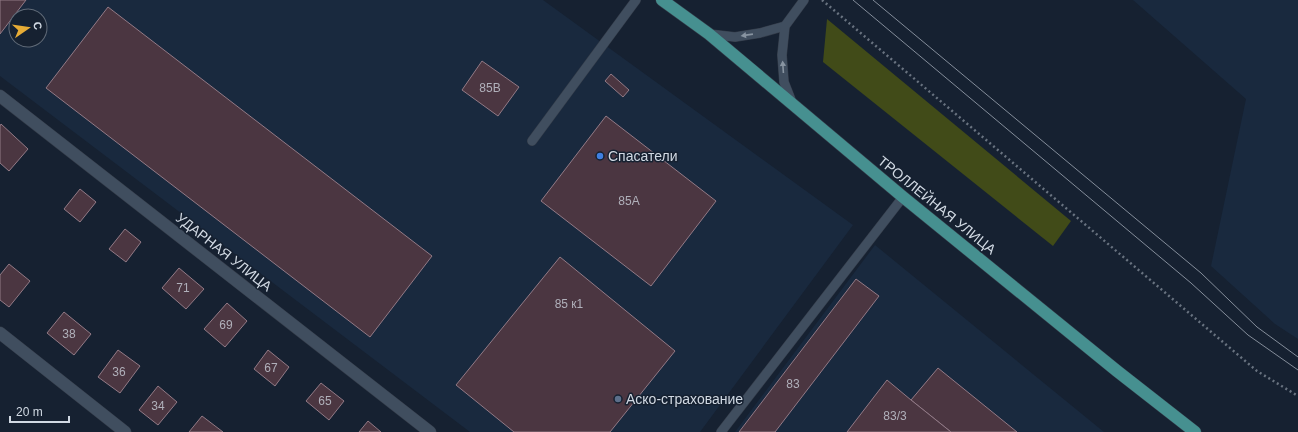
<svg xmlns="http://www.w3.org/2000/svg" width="1298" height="432" font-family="Helvetica,sans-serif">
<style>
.built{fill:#19293e;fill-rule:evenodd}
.green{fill:#414b18}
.building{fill:#4b3641;stroke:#927a86}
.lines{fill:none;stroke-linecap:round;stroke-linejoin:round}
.lane-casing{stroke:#343c49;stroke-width:10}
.street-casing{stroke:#343c49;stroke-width:13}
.primary-casing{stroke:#343c49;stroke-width:13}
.path{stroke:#697380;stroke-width:2.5;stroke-dasharray:2 3;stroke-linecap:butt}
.lane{stroke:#404e5f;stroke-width:9}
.street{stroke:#404e5f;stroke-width:12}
.primary{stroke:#469090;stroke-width:12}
.tram{stroke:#848d9a;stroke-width:1}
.oneway{fill:#8894a1}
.shop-dot{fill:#3f7fe0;stroke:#162131;stroke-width:1.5}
.service-dot{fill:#5c6f8a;stroke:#162131;stroke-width:1.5}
.labels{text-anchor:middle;stroke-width:3;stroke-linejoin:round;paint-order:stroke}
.number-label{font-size:12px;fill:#b0b0ba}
.poi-label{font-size:14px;fill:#d1d9e3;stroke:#162131;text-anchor:start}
.street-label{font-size:14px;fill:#d1d9e3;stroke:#162131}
</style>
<rect width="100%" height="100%" fill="#162131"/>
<g class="built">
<path d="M 0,0 L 543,0 L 853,225 L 700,432 L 470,432 L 0,76 ZM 16,16 L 40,16 L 40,40 L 16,40 Z"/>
<polygon points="1133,0 1298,0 1298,339 1275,324 1211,266 1246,99"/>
<polygon points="875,245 1104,432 735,432"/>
</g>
<polygon class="green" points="827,19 1071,221 1053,246 823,62"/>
<g class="building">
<polygon points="0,0 26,0 0,34"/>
<polygon points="108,7 432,256 370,337 46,88"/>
<polygon points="482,61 519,87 498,116 462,90"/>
<polygon points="611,74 629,90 623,97 605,81"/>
<polygon points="606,116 716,201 651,286 541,201"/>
<polygon points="1,124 28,149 9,171 0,163 0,126"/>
<polygon points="80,189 96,202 80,222 64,209"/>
<polygon points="125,229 141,242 126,262 109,249"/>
<polygon points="560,257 675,351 610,432 514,432 456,385"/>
<polygon points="9,264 30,281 9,307 0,300 0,275"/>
<polygon points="179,268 204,289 186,309 162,288"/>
<polygon points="856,279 879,296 775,432 739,432"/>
<polygon points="227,303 247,321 225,347 204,329"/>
<polygon points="64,312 91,334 74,355 47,333"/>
<polygon points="118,350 140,366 120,393 98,377"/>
<polygon points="268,350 289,367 275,386 254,369"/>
<polygon points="938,368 1017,432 951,432 911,400"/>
<polygon points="887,380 911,400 951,432 847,432"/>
<polygon points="321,383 344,401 329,420 306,401"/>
<polygon points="158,386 177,402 158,425 139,410"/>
<polygon points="202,416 223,432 189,432"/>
<polygon points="368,421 381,432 359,432"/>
</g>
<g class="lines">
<g class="lane-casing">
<g id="lane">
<polyline points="709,34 735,37 760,33 785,26"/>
<polyline points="793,105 784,82 782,55 785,26 804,0"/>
<polyline points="532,141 636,0"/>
<polyline points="721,432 903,197"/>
</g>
</g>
<g class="street-casing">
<g id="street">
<polyline points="0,96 430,432"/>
<polyline points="0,333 125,432"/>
</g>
</g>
<g class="primary-casing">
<polyline id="primary" points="662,0 709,34 903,197 1117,371 1195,432"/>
</g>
<polyline class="path" points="822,0 1257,371 1298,396"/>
<use href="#lane" class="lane"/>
<use href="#street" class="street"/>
<use href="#primary" class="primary"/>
<g class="tram">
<polyline points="853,0 1191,283 1248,335 1298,370"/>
<polyline points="873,0 1201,273 1257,327 1298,357"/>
</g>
</g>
<defs><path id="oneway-solid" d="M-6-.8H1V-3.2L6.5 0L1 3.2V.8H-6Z"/></defs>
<g class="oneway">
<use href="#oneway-solid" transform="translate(747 35) rotate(172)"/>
<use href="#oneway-solid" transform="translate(783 67) rotate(-94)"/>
</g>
<circle class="shop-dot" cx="600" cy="156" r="4"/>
<circle class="service-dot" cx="618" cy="399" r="4"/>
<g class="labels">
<g class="number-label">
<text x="490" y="92">85В</text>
<text x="629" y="205">85А</text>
<text x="183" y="292">71</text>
<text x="569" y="308">85 к1</text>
<text x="226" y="329">69</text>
<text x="69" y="338">38</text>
<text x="271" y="372">67</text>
<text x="119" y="376">36</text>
<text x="793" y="388">83</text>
<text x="325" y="405">65</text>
<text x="158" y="410">34</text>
<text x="895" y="420">83/3</text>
</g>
<g class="poi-label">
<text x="608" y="161">Спасатели</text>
<text x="626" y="404">Аско-страхование</text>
</g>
<g class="street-label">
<text transform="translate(937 205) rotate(39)" y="5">ТРОЛЛЕЙНАЯ УЛИЦА</text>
<text transform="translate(224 252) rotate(38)" y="5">УДАРНАЯ УЛИЦА</text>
</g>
</g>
<g transform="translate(28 28) rotate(77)"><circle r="19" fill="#162131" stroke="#616b78"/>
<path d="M0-3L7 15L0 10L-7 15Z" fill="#e7ac36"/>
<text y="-6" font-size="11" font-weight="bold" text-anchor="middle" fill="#d1d9e3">С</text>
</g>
<path d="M10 416v6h59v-6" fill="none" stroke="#d1d9e3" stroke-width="2"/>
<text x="16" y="416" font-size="12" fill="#d1d9e3" stroke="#162131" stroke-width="3" paint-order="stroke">20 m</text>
</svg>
